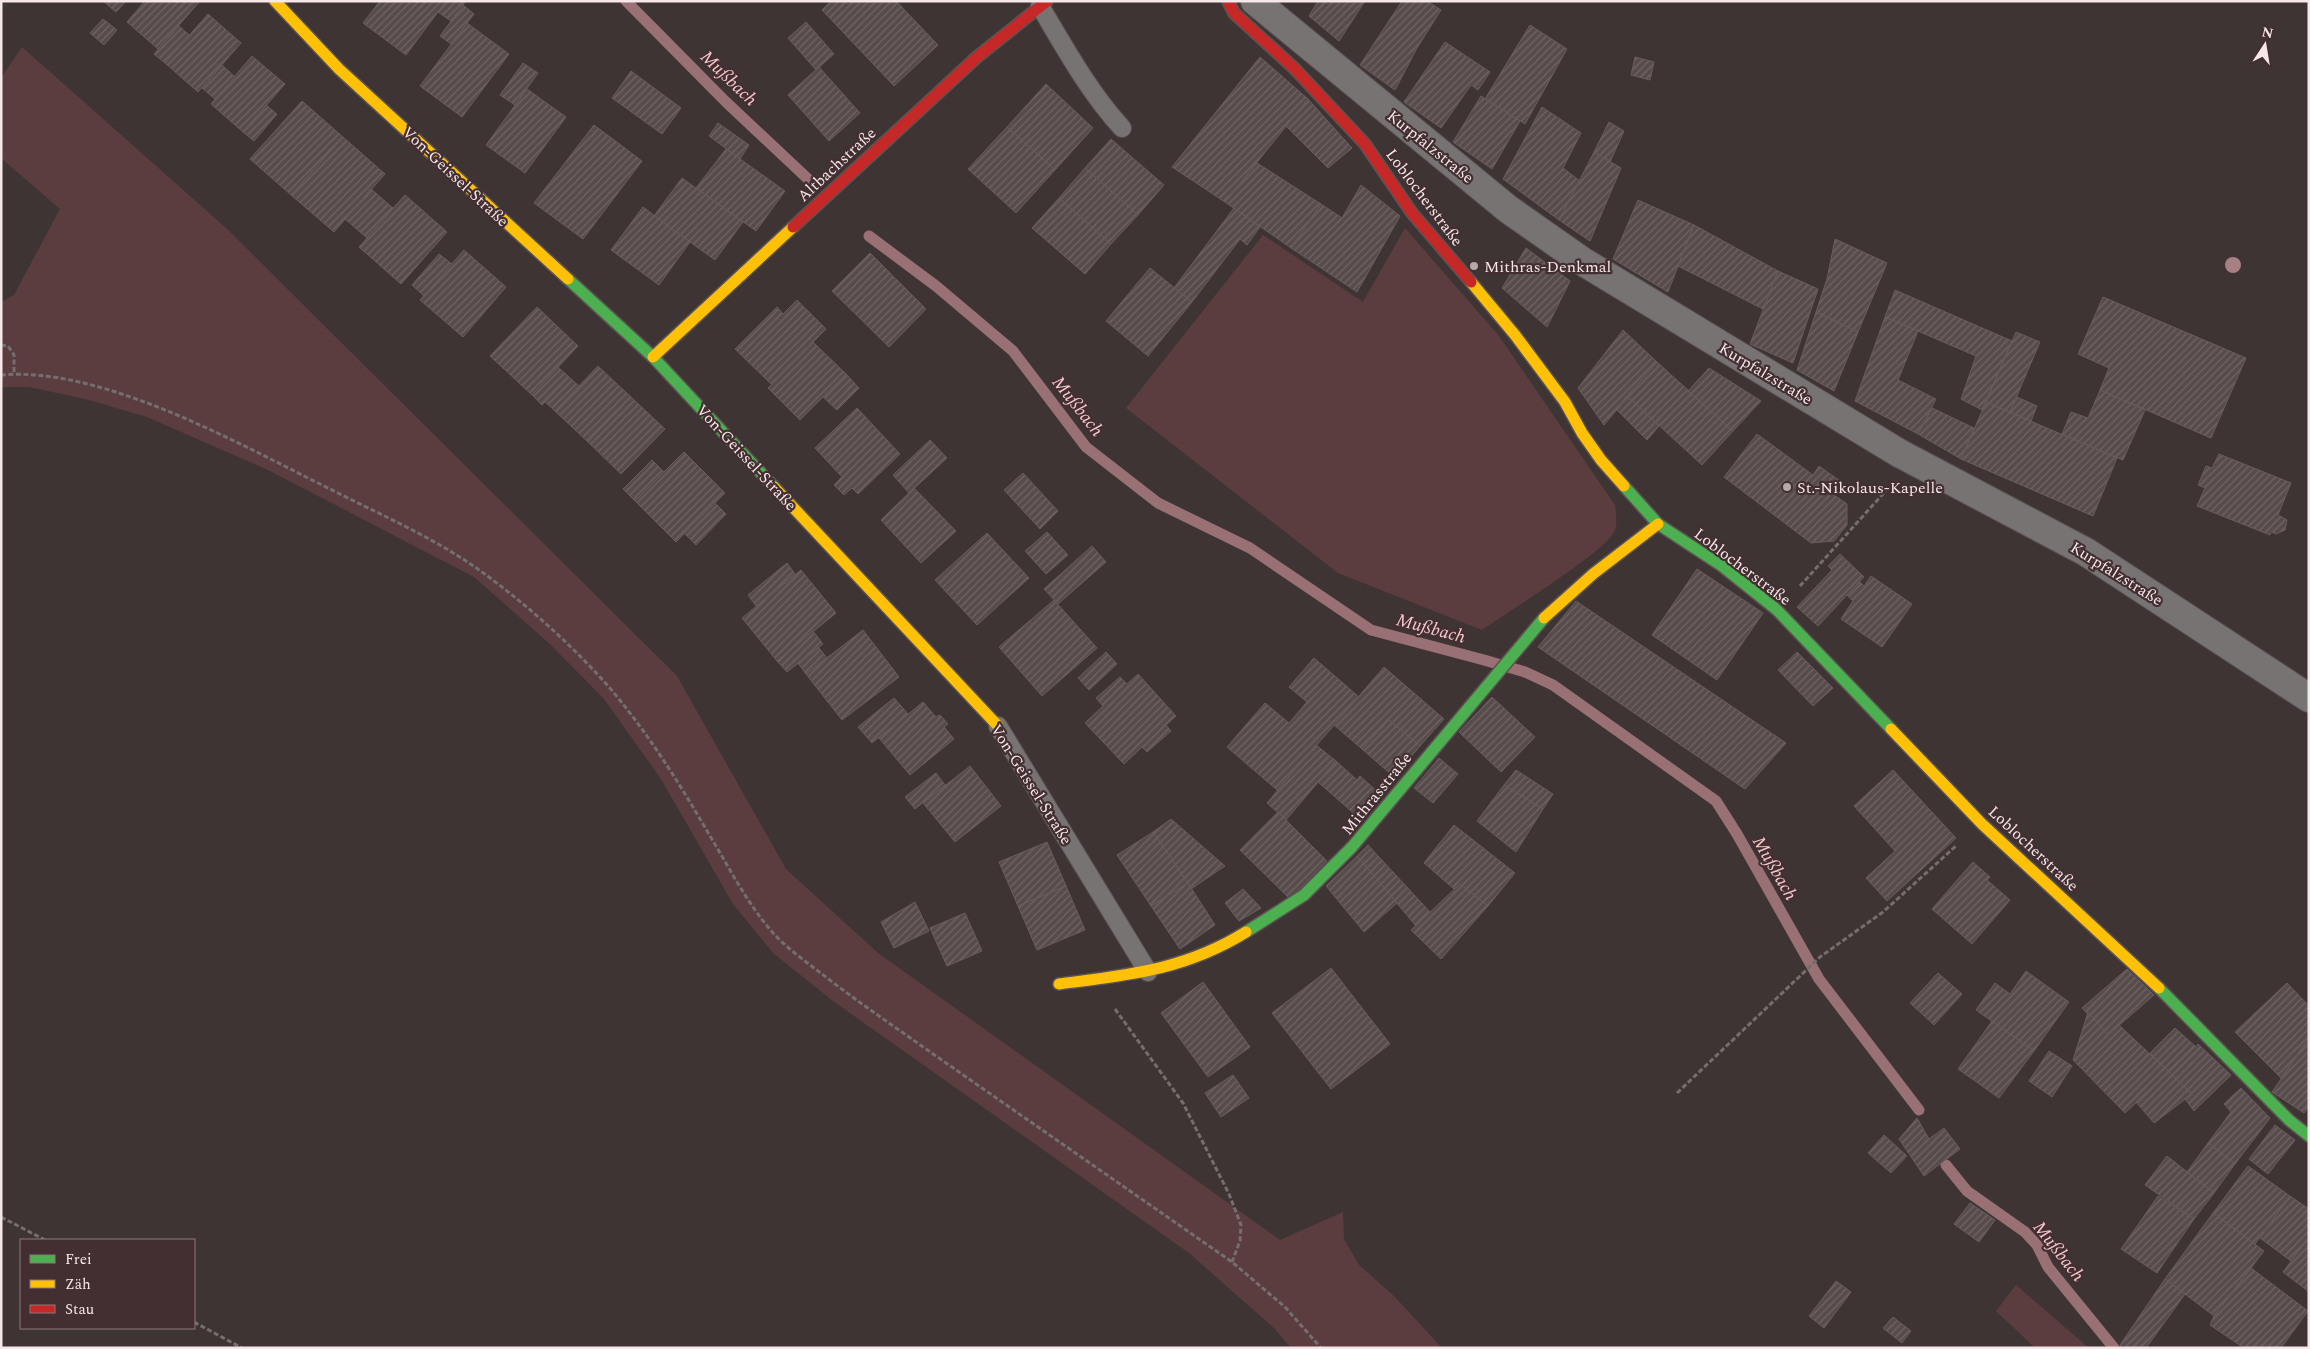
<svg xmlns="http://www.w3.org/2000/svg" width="2310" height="1349" font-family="Spectral,serif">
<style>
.green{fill:#5b3d3f}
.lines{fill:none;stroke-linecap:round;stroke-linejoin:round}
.stream{stroke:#997074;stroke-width:11}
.building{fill:url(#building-hatch);stroke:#685d5e}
.lane-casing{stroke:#5b5252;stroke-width:20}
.street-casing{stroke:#5b5252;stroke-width:30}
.fast-casing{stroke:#5b5252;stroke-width:14}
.slow-casing{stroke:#5b5252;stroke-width:14}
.jam-casing{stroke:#5b5252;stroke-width:14}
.path{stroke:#746e6e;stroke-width:3;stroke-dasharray:5 2.5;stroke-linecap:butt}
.lane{stroke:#777373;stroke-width:18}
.street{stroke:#777373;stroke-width:28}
.fast{stroke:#4caf50;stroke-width:11}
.slow{stroke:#ffc107;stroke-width:11}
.jam{stroke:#c62828;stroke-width:11}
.tree{fill:#a68083}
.poi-dot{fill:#b6a9aa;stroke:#432f31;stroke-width:2}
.labels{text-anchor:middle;stroke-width:4.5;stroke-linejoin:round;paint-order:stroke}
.street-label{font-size:16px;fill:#f6e8e9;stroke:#432f31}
.poi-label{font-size:16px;fill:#f6e8e9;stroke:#432f31;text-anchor:start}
.water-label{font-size:18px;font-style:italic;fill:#f7cacd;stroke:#432f31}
</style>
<defs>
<pattern id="building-hatch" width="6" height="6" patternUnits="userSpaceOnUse" patternTransform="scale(1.25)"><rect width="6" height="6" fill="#584b4c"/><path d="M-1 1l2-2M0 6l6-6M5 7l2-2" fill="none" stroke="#716566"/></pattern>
</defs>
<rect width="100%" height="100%" fill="#3f3434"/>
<g class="green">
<polygon points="22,47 226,228 677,676 786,869 878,953 1280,1240 1343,1212 1344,1239 1359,1265 1394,1296 1442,1348 1291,1348 1275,1329 1189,1253 833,1001 773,953 733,904 661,779 604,699 551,645 474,577 268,470 147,417 85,399 29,387 1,387 1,302 14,295 60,209 1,158 1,78"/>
<path d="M 1405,228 L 1499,336 L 1615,505 C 1616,514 1618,524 1614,532 C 1605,552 1506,613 1482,630 L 1338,573 L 1126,408 L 1263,235 L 1363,302 Z"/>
<polygon points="2016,1285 2089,1348 2035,1348 1996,1311"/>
</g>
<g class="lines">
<g class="stream">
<polyline points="626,1 726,102 808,179"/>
<polyline points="869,236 936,286 1013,351 1086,447 1158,503 1250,548 1371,630 1484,660 1525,672 1553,685 1716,801 1737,834 1819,979 1919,1110"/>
<polyline points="1946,1165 1967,1191 2025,1232 2037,1245 2048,1267 2114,1348"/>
</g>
</g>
<g class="building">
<polygon points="103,1 126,1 116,12"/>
<polygon points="145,1 200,1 158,49 127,22"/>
<polygon points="380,1 446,1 406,55 363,23"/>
<polygon points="446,1 466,1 451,21 438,12"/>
<polygon points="831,1 896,1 938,45 894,86 822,10"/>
<polygon points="1318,1 1365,1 1339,41 1309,16"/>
<polygon points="1402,1 1427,1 1441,10 1417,48 1395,90 1360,65"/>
<polygon points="463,5 474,14 451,44 440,36"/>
<polygon points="208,14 241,43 198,92 165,63"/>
<polygon points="103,19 117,30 104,45 90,33"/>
<polygon points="806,22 834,54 816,70 788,38"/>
<polygon points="467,23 509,54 462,117 420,86"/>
<polygon points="1530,25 1567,49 1525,124 1485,99"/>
<polygon points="179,26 189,35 165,63 154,54"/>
<polygon points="1445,42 1490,72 1478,90 1471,85 1441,128 1404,102"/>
<polygon points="252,56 285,84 243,132 211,104"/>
<polygon points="1260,57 1308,99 1225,202 1172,167"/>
<polygon points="1635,57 1654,62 1650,80 1631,75"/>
<polygon points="523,63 538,73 515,105 500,95"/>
<polygon points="222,65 235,77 215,99 202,88"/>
<polygon points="819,67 860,113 829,141 788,95"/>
<polygon points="631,71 681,108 662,134 612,98"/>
<polygon points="1046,84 1093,128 1055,170 1007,127"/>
<polygon points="527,89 566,117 525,173 486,145"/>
<polygon points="1481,96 1520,121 1492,169 1453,142"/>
<polygon points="1308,99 1352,148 1328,168 1286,126"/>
<polygon points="302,101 343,137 291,195 250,159"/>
<polygon points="266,105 277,114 254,141 243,132"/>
<polygon points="1542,107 1581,133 1563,168 1580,181 1559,220 1503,179"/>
<polygon points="1609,122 1624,131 1610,162 1594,152"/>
<polygon points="718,123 749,145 740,159 709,136"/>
<polygon points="594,125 642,161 583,239 534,203"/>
<polygon points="1007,127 1055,170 1016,213 968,169"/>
<polygon points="343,137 385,174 334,232 291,195"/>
<polygon points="1111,139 1164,185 1138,215 1085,168"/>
<polygon points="726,149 785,191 756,231 696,188"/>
<polygon points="1594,152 1621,168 1590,241 1559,220"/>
<polygon points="1257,163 1321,204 1291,248 1225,202"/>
<polygon points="1085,168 1138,215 1111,244 1059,198"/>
<polygon points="682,178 743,222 715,260 654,216"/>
<polygon points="1361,185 1400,216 1357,292 1291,248 1321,204 1342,218"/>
<polygon points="371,189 393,208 367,238 345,219"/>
<polygon points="405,195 447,232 401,284 359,247"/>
<polygon points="1059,198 1111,244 1085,274 1032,228"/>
<polygon points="1638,200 1694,225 1668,292 1613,259"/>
<polygon points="643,207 690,242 659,285 611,250"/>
<polygon points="1234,208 1260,227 1247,245 1240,239 1192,302 1174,288"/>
<polygon points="1694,225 1778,271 1763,309 1678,266"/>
<polygon points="1835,239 1887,263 1858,332 1816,312 1827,279"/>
<polygon points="1526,248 1570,281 1547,327 1502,288"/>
<polygon points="464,250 506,287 463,337 420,300"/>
<polygon points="870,253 926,309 889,347 832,291"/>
<polygon points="439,254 452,264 424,296 412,285"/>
<polygon points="1150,268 1192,302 1148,356 1106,321"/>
<polygon points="1778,271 1818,289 1793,363 1750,344"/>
<polygon points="1895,290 2012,341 1982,410 1961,399 1976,356 1885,317"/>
<polygon points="2103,297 2246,358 2211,438 2100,390 2109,368 2078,354"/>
<polygon points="797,300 826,329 771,384 735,349 777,307 783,314"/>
<polygon points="537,307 578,346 532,395 490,356"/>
<polygon points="1816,312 1858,332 1834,391 1797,370"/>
<polygon points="1885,317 1918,331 1898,380 1936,399 1918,434 1855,401"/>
<polygon points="1623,330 1657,362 1604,425 1578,388"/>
<polygon points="2016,332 2040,342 2010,412 1986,402"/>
<polygon points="813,342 846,374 800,420 768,388"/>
<polygon points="1657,362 1733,431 1702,465 1627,396"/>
<polygon points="598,366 631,397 588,442 555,411"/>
<polygon points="558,367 569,377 542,405 532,395"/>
<polygon points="1709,368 1761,401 1733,431 1688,391"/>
<polygon points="846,374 859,388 837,410 823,397"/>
<polygon points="569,377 579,386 555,411 545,402"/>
<polygon points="2100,390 2145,410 2123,460 2062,434 2071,412 2088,418"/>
<polygon points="1627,396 1659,426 1647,440 1617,410"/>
<polygon points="631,397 665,429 621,474 588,442"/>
<polygon points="2017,397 2037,406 2031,421 2010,412"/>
<polygon points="1986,402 2117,458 2093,516 1961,459"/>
<polygon points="857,408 900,454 858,494 852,488 844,495 834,485 842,477 815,448"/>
<polygon points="1932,408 1974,428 1961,459 1918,434"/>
<polygon points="1757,434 1813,475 1819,466 1840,481 1831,493 1847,504 1847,525 1834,541 1811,543 1724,477"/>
<polygon points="930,440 947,458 909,493 893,475"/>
<polygon points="684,452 725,493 676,542 635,501"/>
<polygon points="2219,454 2291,483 2278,515 2287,520 2285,530 2276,534 2271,532 2270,535 2197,506 2205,488 2198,485 2206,466 2212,468"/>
<polygon points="652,460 664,472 635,501 623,489"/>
<polygon points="1023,473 1058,511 1040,529 1004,490"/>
<polygon points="914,488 956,531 921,563 881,520"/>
<polygon points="715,503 726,514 696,545 684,533"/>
<polygon points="1047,532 1068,555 1046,574 1025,551"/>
<polygon points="987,533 1029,578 977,625 935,580"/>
<polygon points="1092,546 1106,562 1058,604 1044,589"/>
<polygon points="1840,554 1864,577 1818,626 1797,607 1832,570 1828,566"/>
<polygon points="787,563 795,574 756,606 748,595"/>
<polygon points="1697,569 1763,613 1717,680 1652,635"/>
<polygon points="801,570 836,613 777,661 742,618"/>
<polygon points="1871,576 1912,604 1882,647 1841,619 1853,601 1847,595 1860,582 1864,586"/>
<polygon points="1054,600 1097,648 1042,696 999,647"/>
<polygon points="1576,601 1786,743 1745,789 1538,647"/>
<polygon points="863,630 899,677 842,720 806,674"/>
<polygon points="813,631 823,644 787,672 777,661"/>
<polygon points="819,648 827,658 806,674 798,663"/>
<polygon points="1106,652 1117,664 1089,690 1078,678"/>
<polygon points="1797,652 1833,688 1813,706 1778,670"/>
<polygon points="1314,658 1359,697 1277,790 1227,747 1265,703 1289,723 1307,702 1289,687"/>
<polygon points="1384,667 1444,719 1420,746 1389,720 1362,749 1334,725"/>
<polygon points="1138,674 1176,716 1166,725 1171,731 1147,752 1142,747 1124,764 1085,723 1103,706 1096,698 1120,677 1127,684"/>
<polygon points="1492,697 1535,737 1501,772 1459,732"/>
<polygon points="894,698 908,714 872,743 858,727"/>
<polygon points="923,702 936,717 940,715 948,724 944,727 954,739 910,775 879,738"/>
<polygon points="1389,720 1420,746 1394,777 1362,749"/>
<polygon points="1316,745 1336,761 1286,820 1267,803"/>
<polygon points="1439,758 1458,774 1433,803 1414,788"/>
<polygon points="1336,761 1357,780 1360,776 1380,794 1359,818 1318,782"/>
<polygon points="970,766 1001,806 955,842 923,803"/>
<polygon points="1516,770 1553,794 1543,809 1504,785"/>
<polygon points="1893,770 1956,838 1887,901 1866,878 1895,851 1854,806"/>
<polygon points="936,773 945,785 915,809 905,797"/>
<polygon points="1504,785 1543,809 1516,852 1477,821"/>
<polygon points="1278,812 1327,861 1290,899 1240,850"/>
<polygon points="1171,819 1225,866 1191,889 1153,832"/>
<polygon points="1454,825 1515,873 1488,906 1460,884 1454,889 1424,863"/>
<polygon points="1153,832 1188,883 1151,906 1117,855"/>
<polygon points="1047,842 1066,886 1018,906 999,862"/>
<polygon points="1368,845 1430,912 1416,926 1357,856"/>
<polygon points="1357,856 1397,903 1364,932 1326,886"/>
<polygon points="1973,862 1990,877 1987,880 2010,900 1972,944 1932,909"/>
<polygon points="1188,883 1215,925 1180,949 1151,906"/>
<polygon points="1460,884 1488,906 1441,959 1411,930"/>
<polygon points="1066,886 1085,930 1037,950 1018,906"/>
<polygon points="1243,889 1261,908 1239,921 1225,903"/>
<polygon points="915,902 929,931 894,948 881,922"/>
<polygon points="965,913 982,951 947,966 930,928"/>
<polygon points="1331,968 1390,1044 1331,1089 1272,1013"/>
<polygon points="2127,969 2154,995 2108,1035 2082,1008"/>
<polygon points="2026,971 2069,1002 2034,1051 1976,1010 1995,983 2010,994"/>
<polygon points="1938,973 1962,994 1934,1025 1910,1003"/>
<polygon points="1203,982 1250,1047 1208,1077 1161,1013"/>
<polygon points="2287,983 2309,1006 2309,1038 2281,1078 2235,1032"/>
<polygon points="2088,1012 2108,1035 2119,1025 2169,1072 2125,1113 2073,1060"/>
<polygon points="1992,1021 2034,1051 1999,1098 1958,1069"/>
<polygon points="2175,1028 2196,1047 2169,1072 2150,1053"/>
<polygon points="2309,1038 2309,1106 2304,1113 2272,1092"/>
<polygon points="2198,1044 2231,1075 2194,1111 2185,1099 2192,1094 2169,1072"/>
<polygon points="2049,1051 2072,1066 2052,1097 2029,1081"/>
<polygon points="2169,1072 2192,1094 2154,1123 2136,1102"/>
<polygon points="1233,1075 1249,1098 1221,1117 1205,1093"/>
<polygon points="2241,1088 2270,1118 2235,1164 2208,1143 2231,1112 2224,1104"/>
<polygon points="1917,1118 1929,1139 1944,1128 1960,1149 1924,1176 1899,1139"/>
<polygon points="2275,1125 2295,1140 2268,1174 2249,1159"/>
<polygon points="1884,1135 1907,1156 1891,1173 1868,1153"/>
<polygon points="2208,1143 2235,1164 2214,1193 2187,1172"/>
<polygon points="2167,1156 2214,1193 2194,1219 2145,1185"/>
<polygon points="2248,1166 2290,1196 2255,1244 2213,1213"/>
<polygon points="2158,1196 2194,1219 2157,1273 2121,1249"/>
<polygon points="2290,1196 2309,1209 2309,1237 2291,1261 2260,1238"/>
<polygon points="1970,1203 1995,1220 1979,1242 1954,1224"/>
<polygon points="2213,1213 2264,1251 2214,1316 2165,1279"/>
<polygon points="2309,1237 2309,1292 2283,1272"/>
<polygon points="2251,1268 2308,1311 2281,1348 2244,1348 2210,1325 2214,1316"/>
<polygon points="2165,1279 2185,1294 2146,1348 2121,1348 2120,1345"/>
<polygon points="1836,1281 1851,1292 1824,1328 1809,1316"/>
<polygon points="1893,1317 1911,1331 1902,1343 1883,1328"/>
</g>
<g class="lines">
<g class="lane-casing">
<g id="lane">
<path d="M 1040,6 C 1065,48 1089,92 1122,128"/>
<polyline points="998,726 1148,972"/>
</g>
</g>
<g class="street-casing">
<polyline id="street" points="1255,1 1508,209 1582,261 1899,453 2086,552 2309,698"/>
</g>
<g class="fast-casing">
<g id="fast">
<polyline points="568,279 653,357 774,487"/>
<polyline points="1624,486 1658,524 1722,566 1777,610 1891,729"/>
<polyline points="1246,932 1304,895 1352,847 1544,618"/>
<polyline points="2159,988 2289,1120 2309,1136"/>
</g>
</g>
<g class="slow-casing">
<g id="slow">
<polyline points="275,1 339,69 568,279"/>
<polyline points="1471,282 1515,335 1565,402 1582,433 1601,460 1624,486"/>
<polyline points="653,357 793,227"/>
<polyline points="774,487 998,726"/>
<polyline points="1544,618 1593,574 1658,524"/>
<polyline points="1891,729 1982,824 2159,988"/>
<path d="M 1059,984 C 1128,975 1185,970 1246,932"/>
</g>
</g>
<g class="jam-casing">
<g id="jam">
<polyline points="1228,1 1234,13 1295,69 1365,144 1412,213 1471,282"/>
<polyline points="793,227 977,57 1047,1"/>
</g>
</g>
<g class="path">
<polyline points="1,345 8,346 14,355 14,374"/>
<path d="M 1,375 C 103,366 241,445 330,489 C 379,514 430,536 475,567 C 523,601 570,643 609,687 C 648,733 680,784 710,836 C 730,869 748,905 774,934 C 788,949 806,962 822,974 C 859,1003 898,1029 936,1056 C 1035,1125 1133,1193 1232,1262 L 1285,1307 L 1321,1348"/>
<polyline points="1800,586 1891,485"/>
<polyline points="1115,1009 1183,1103 1229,1194 1241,1225 1240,1241 1232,1262"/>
<polyline points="1677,1093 1820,957 1883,912 1957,845"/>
<polyline points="1,1217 45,1240"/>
<polyline points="194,1322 242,1348"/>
</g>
<use href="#lane" class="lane"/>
<use href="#street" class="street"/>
<use href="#fast" class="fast"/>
<use href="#slow" class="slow"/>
<use href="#jam" class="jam"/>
</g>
<circle class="tree" cx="2233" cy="265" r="8"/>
<g class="poi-dot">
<circle cx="1474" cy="266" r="5"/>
<circle cx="1787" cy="487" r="5"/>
</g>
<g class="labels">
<g class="street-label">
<text transform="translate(1431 146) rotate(39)" y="6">Kurpfalzstraße</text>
<text transform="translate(836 164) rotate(-43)" y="6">Altbachstraße</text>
<text transform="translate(456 176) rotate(43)" y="6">Von-Geissel-Straße</text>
<text transform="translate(1425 197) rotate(53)" y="6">Loblocherstraße</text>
<text transform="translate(1766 373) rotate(31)" y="6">Kurpfalzstraße</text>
<text transform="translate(747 457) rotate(47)" y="6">Von-Geissel-Straße</text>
<text transform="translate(1743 566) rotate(37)" y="6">Loblocherstraße</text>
<text transform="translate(2117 573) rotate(32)" y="6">Kurpfalzstraße</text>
<text transform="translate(1032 784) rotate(58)" y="6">Von-Geissel-Straße</text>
<text transform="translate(1376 793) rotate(-51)" y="6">Mithrasstraße</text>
<text transform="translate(2034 848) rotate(43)" y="6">Loblocherstraße</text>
</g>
<g class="poi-label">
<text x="1484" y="272">Mithras-Denkmal</text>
<text x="1797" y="493">St.-Nikolaus-Kapelle</text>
</g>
<g class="water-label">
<text transform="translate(729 78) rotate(44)" y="6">Mußbach</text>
<text transform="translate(1078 406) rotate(52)" y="6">Mußbach</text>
<text transform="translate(1431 628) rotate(15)" y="6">Mußbach</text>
<text transform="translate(1775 868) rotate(60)" y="6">Mußbach</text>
<text transform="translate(2059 1251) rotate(52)" y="6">Mußbach</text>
</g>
</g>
<rect width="2310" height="1349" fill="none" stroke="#f6e8e9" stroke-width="5"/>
<rect x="20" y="1239" width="175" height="90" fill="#432f31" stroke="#8b797b"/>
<rect x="30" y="1255" width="25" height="8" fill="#4caf50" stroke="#8b797b"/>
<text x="65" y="1264" font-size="15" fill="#f6e8e9">Frei</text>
<rect x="30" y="1280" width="25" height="8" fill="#ffc107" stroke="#8b797b"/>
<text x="65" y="1289" font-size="15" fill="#f6e8e9">Zäh</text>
<rect x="30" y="1305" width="25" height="8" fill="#c62828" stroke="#8b797b"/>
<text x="65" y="1314" font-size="15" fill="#f6e8e9">Stau</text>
<g transform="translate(2265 45) rotate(12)" stroke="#432f31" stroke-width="4" paint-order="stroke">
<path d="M0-4L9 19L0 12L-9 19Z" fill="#f6e8e9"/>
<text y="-8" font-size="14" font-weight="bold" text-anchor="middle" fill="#f6e8e9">N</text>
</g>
</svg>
